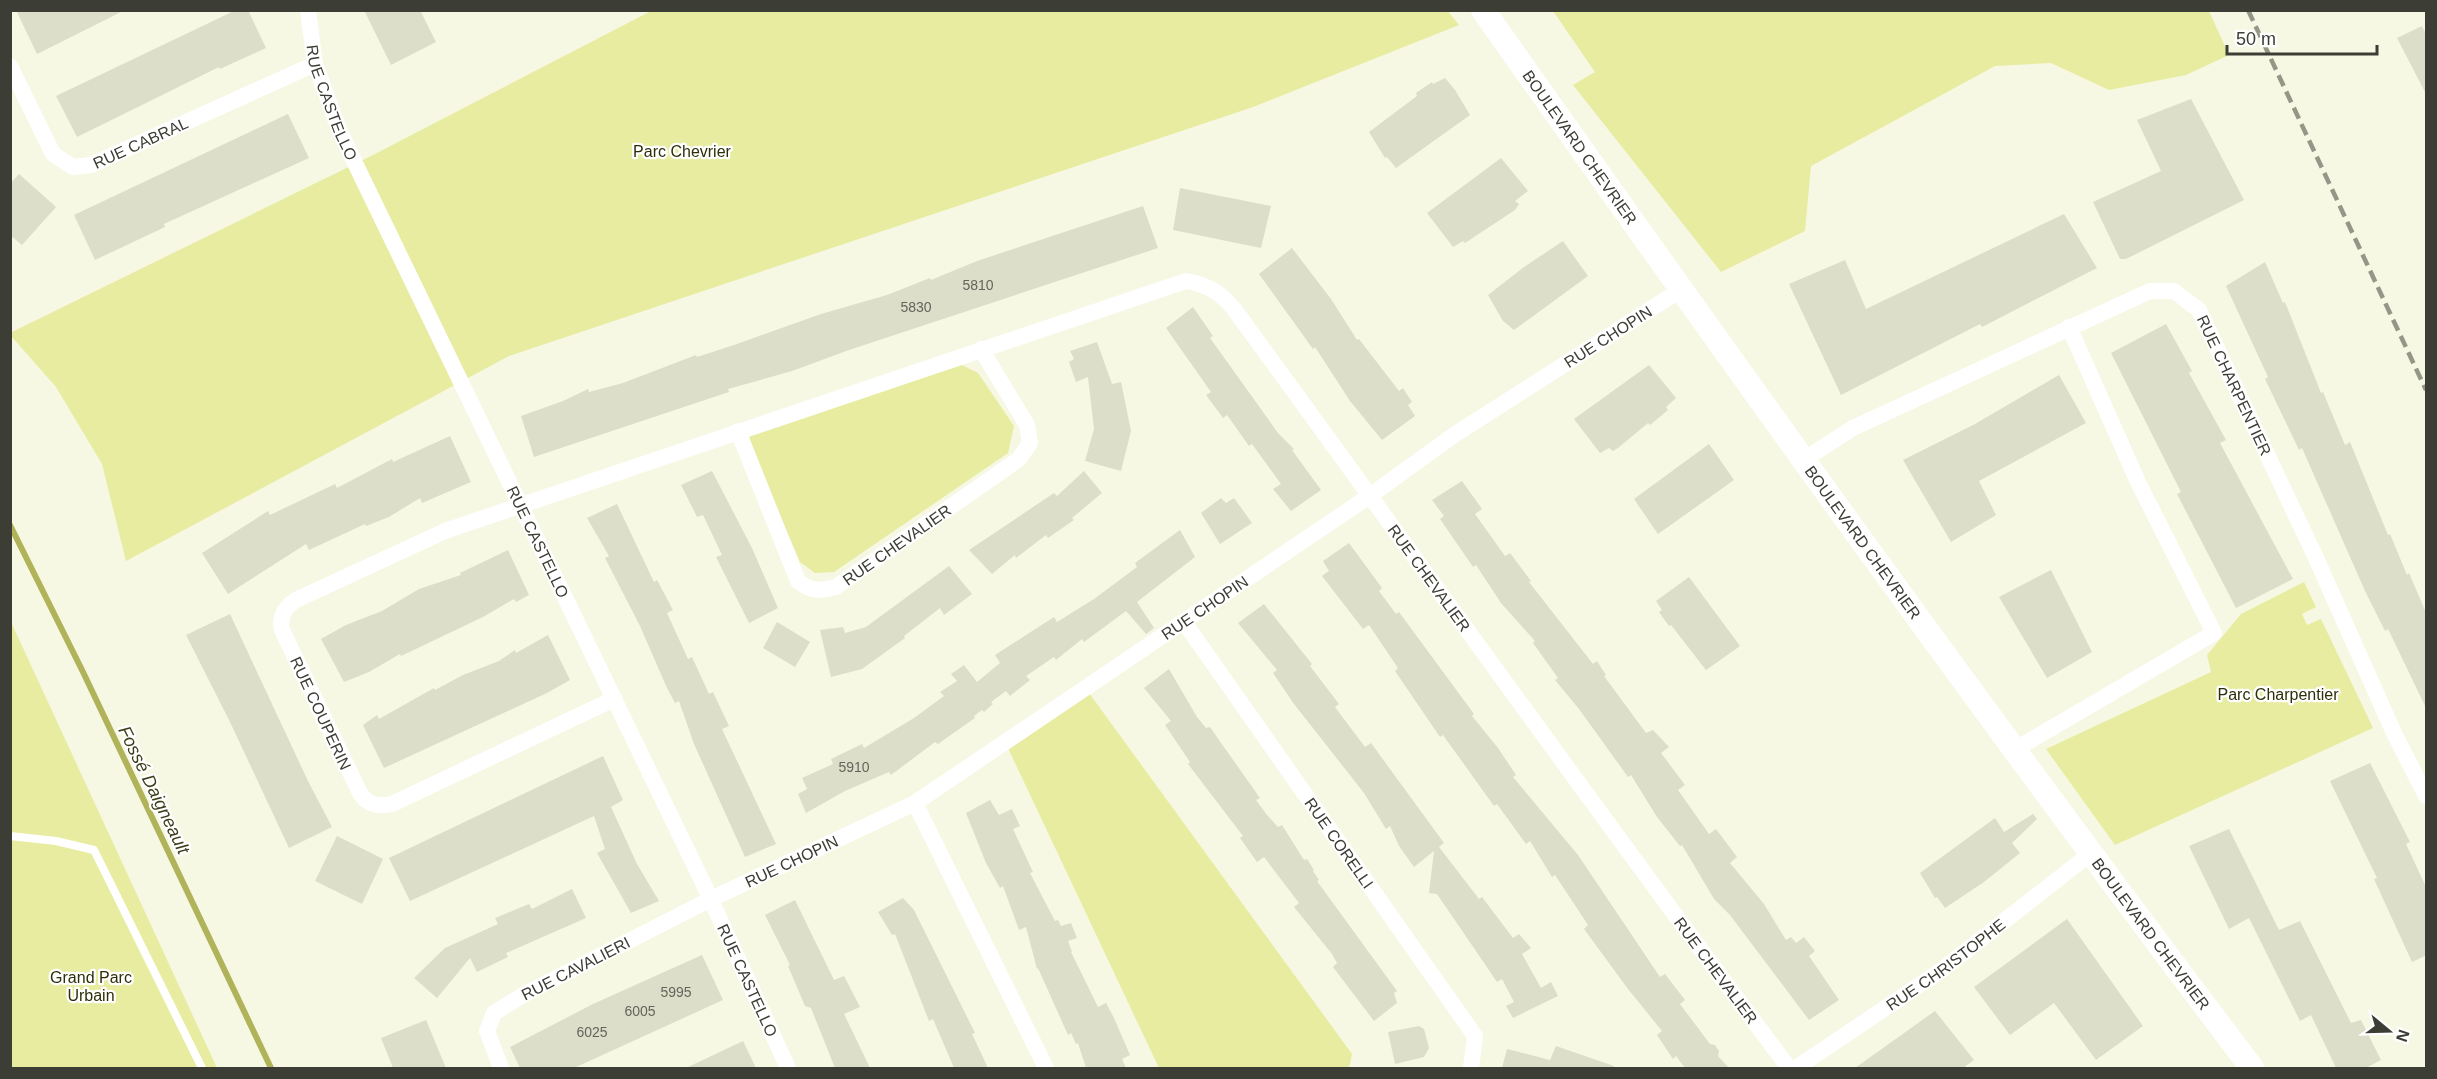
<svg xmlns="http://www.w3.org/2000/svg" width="2437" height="1079" font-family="Helvetica,sans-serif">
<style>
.green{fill:#e8eca0}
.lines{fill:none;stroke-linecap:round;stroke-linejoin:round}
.stream{stroke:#b0b359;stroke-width:6}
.building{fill:#dcdeca}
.lane{stroke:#fff;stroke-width:8}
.street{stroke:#fff;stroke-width:16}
.secondary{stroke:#fff;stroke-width:24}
.rail{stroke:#949687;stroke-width:4.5;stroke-dasharray:12 6;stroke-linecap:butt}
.labels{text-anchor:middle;stroke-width:4.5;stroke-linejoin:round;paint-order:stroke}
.number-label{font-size:14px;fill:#64655a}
.street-label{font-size:16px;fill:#3c3d35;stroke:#fff}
.park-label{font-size:16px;fill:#2e2f07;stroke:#fff}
.water-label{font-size:18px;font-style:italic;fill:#3c3d17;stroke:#fff}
</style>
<rect width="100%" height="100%" fill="#f6f8e3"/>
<g class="green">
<polygon points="1447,10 1459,25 1253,107 509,356 126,561 102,464 56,387 11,336 10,333 371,156 651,11"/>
<polygon points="1553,11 2209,11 2229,55 2186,75 2109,90 2051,63 1995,66 1811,166 1805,231 1721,272 1573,85 1595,72"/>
<polygon points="962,365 978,373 1014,426 1008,453 834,572 815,573 800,562 745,434"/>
<polygon points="2304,582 2316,607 2302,614 2307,625 2321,619 2373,728 2115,845 2046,749 2211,672 2207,655 2241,614"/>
<polygon points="11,622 217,1068 11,1068"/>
<polygon points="1089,693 1352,1054 1349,1068 1159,1068 1008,748"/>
</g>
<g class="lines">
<polyline class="stream" points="10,525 83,672 271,1068"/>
</g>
<g class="building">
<polygon points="16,10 125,10 37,54"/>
<polygon points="236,10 248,10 266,48 220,69 219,67 77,137 56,96"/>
<polygon points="364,10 420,10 436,42 391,65"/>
<polygon points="2422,26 2427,36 2427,96 2397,38"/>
<polygon points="1445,78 1455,90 1470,115 1396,168 1387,157 1385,158 1369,132 1417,96 1416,93 1432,82 1433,84"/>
<polygon points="2191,99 2244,200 2126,259 2120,259 2093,202 2161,171 2137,120"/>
<polygon points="288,114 309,158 164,224 165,227 95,260 74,215"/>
<polygon points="1501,158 1528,191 1515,201 1519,204 1515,210 1465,243 1463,241 1453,247 1427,213"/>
<polygon points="19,174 56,207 22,245 10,235 10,184"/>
<polygon points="1180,188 1271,206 1261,248 1173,230"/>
<polygon points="1143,206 1158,248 849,350 792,371 728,389 729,392 534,457 521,416 563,401 588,389 589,392 623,383 696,355 697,357 734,345 821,314 887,295 930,278 931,280 977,261"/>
<polygon points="2064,214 2097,268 1982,327 1980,324 1841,395 1789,284 1845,260 1866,309"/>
<polygon points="1563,241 1588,276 1514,330 1503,321 1488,295 1524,267"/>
<polygon points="1292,248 1331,299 1357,340 1359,339 1399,391 1403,388 1412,402 1408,405 1415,416 1382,440 1350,401 1315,347 1313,349 1259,274"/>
<polygon points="2265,262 2283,303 2285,302 2321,393 2323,392 2345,445 2350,442 2388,535 2390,534 2407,575 2409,573 2427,615 2427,710 2388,629 2385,631 2365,591 2302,448 2299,450 2265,379 2268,377 2226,286"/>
<polygon points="1193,307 1213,336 1210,338 1278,433 1294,449 1292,450 1321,490 1291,511 1273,489 1281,484 1252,444 1249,446 1227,415 1223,418 1206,395 1211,392 1166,328"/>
<polygon points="2166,324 2192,371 2189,373 2226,440 2220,443 2293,579 2236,608 2177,494 2181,492 2111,353"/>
<polygon points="1097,342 1112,384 1121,382 1131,431 1121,471 1085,461 1094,429 1088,377 1076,382 1069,362 1074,359 1070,351"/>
<polygon points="1649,365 1676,398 1666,407 1668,410 1650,425 1648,423 1618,448 1613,451 1609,448 1600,453 1574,419"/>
<polygon points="2059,375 2086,423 1979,481 1996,515 1951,542 1903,460 1975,424"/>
<polygon points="450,436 471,482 422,503 420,498 389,517 366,526 365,524 309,550 306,544 228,594 202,553 268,511 270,515 335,484 337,488 392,459 393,462"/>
<polygon points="1709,444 1734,480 1658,534 1634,499"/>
<polygon points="712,471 752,548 778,608 749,623 716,557 722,555 703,515 697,517 681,485"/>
<polygon points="1084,471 1102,493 1072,518 1074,520 1048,538 1046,535 1016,558 1015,555 992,574 969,550 1054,493 1057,496"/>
<polygon points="1462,481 1482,509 1475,514 1505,556 1510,553 1531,581 1529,582 1593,664 1597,661 1606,675 1604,676 1646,733 1653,730 1669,747 1661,753 1685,785 1678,790 1709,834 1716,829 1737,857 1730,863 1764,904 1786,940 1791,937 1796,943 1804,937 1815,951 1809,956 1839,1000 1809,1020 1730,915 1714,899 1682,845 1680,846 1657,817 1631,775 1628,777 1579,709 1555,680 1558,678 1533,643 1535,641 1501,603 1476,565 1473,567 1440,519 1444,516 1432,500"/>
<polygon points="1221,498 1226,503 1234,498 1252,523 1220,544 1201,513"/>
<polygon points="617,504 654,582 657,580 673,610 667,613 688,659 692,657 709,694 713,692 729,726 722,729 776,844 745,857 694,744 679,701 675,703 667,688 640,626 605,558 609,556 587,518"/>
<polygon points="1180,530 1195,557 1137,602 1154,628 1146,634 1126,611 1084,642 1082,639 1056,660 1054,657 1026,676 1030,680 1010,696 1006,691 991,702 993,704 984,712 982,710 974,716 975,718 938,744 935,742 891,775 889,772 845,791 806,813 798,794 807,789 802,778 833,764 831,759 862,744 864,748 914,718 944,696 940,692 957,681 951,674 964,665 977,682 1000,663 995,655 1054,617 1057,622 1094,599 1137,567 1135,563"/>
<polygon points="1349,543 1382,588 1379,591 1396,614 1399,612 1474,714 1472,716 1498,748 1516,775 1513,777 1578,855 1660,977 1665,974 1685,1000 1680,1004 1710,1044 1715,1045 1719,1051 1718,1056 1729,1068 1685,1068 1676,1056 1673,1059 1657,1035 1662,1031 1628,989 1584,929 1588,925 1555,875 1552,877 1530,841 1526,844 1497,804 1494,806 1443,735 1440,737 1395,671 1398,668 1369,625 1363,629 1322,576 1329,571 1323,561"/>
<polygon points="508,550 529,595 516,602 514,599 483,617 401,656 400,654 369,672 344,682 321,639 346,625 382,611 419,589 461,575 460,573"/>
<polygon points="949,566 972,594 944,615 940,608 904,636 905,638 862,669 831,677 820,630 843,627 845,633 866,627"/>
<polygon points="2051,570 2092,652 2047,678 1999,597"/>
<polygon points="1689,577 1740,646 1706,670 1671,625 1669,626 1659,612 1662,610 1656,601"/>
<polygon points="1264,604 1312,664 1310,666 1339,704 1335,707 1365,747 1371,743 1417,806 1444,843 1439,847 1479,899 1482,897 1513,938 1519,934 1531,948 1522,954 1541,988 1551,982 1558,996 1513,1018 1506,1006 1514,1002 1502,979 1497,982 1437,894 1429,893 1434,851 1414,867 1399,846 1390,826 1386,829 1364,793 1294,704 1273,673 1277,670 1238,623"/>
<polygon points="230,614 308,781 332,827 289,848 230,722 186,635"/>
<polygon points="777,622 810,642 795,667 763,648"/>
<polygon points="548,635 570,680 547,693 384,768 363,725 377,715 379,719 434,688 435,690 463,675 499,661 515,650 516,653"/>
<polygon points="1169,669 1197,717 1206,728 1210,727 1219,740 1260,798 1256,800 1267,815 1278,827 1282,825 1304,860 1307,859 1314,870 1313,871 1319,880 1317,881 1397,991 1394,993 1397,1003 1374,1021 1333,967 1337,963 1332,954 1294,907 1299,903 1264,857 1257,862 1240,838 1243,836 1188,764 1190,762 1165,725 1171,721 1144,688"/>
<polygon points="603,756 623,800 611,807 637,864 659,901 631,913 597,853 605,849 594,816 410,901 389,858"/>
<polygon points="2370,763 2410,842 2406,844 2427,889 2427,955 2412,962 2374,879 2377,878 2330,781"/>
<polygon points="990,800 999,815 1012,809 1020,826 1013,829 1033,872 1030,873 1055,921 1058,920 1061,926 1071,923 1077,938 1068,941 1072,952 1071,952 1098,1007 1106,1003 1114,1018 1130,1055 1122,1059 1126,1068 1086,1068 1078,1043 1076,1044 1071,1033 1068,1035 1038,968 1037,969 1026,927 1019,930 1003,886 1000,888 986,863 966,813"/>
<polygon points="2033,814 2037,819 2012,843 2020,853 1984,882 1945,908 1937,897 1935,898 1920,873 1995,818 2004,832"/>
<polygon points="2229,829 2279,930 2300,921 2351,1023 2361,1020 2381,1060 2366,1068 2336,1068 2311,1015 2300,1021 2249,918 2229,929 2189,846"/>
<polygon points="337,836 383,859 362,904 315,881"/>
<polygon points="572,889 586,918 506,953 508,957 477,972 470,958 437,998 414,978 445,948 498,924 495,918 529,904 532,909"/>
<polygon points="903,898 914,910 975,1033 972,1034 988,1068 954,1068 933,1019 929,1021 895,934 892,935 878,912"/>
<polygon points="795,900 834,980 844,976 860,1007 844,1014 870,1068 835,1068 811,1008 805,1006 788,966 790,965 765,915"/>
<polygon points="2067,919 2143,1026 2096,1060 2054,1003 2010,1035 1974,987"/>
<polygon points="702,955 723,1000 574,1068 520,1068 510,1047 593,1004"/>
<polygon points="1935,1011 1974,1060 1963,1068 1855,1068"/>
<polygon points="426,1020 446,1068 393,1068 381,1038"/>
<polygon points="1419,1026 1424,1029 1429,1048 1424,1057 1395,1064 1388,1032"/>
<polygon points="743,1041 756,1068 686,1068"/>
<polygon points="1556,1046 1614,1066 1614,1068 1502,1068 1507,1049 1550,1060"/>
</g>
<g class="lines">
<polyline class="lane" points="10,836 56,841 94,850 202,1068"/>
<g class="street">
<path id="s1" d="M 308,10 L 315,64 L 340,132 L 705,887 L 788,1068"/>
<path id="s2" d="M 10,66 L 53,154 L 73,167 L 91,165 L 315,64"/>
<path id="s3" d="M 738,431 L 798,581 C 811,592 820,591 836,587 L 1019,459 L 1030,443 L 1027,425 L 981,349"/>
<path id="s4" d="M 1803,460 L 1853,428 L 2150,291 L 2174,291 L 2199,310 L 2316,558 L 2394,733 L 2426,796"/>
<path id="s5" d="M 1184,622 L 1475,1036 L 1471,1068"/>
<path id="s6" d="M 614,699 L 392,804 C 378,807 366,805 359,791 L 282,630 C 279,616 285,607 296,600 L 445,531 L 1186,281 C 1208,285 1220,292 1234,309 C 1419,562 1601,818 1789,1068"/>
<polyline points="2014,750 2214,633 2138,482 2069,327"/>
<polyline points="915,803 1046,1068"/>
<path id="s7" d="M 501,1068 L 487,1031 L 494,1013 L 523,995 L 711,899 L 915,803 L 1371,495 L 1454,435 L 1682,289"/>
<path id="s8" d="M 1796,1068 L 1939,972 L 2090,854"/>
</g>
<path class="secondary" id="s9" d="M 1483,10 C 1735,367 1989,721 2252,1068"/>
<polyline class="rail" points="2248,10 2426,390"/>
</g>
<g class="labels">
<g class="number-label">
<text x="978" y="290">5810</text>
<text x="916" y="312">5830</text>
<text x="854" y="772">5910</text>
<text x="676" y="997">5995</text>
<text x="640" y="1016">6005</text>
<text x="592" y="1037">6025</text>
</g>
<g class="street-label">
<text dy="6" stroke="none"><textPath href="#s1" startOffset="96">RUE CASTELLO</textPath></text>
<text dy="6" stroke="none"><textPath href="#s2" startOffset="194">RUE CABRAL</textPath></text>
<text dy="6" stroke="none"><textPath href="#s9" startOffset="168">BOULEVARD CHEVRIER</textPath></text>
<text dy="6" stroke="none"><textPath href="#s7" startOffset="1365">RUE CHOPIN</textPath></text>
<text dy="6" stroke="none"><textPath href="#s4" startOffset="525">RUE CHARPENTIER</textPath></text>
<text dy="6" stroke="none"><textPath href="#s1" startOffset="582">RUE CASTELLO</textPath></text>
<text dy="6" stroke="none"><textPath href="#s9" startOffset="654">BOULEVARD CHEVRIER</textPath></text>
<text dy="6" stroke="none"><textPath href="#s3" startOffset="276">RUE CHEVALIER</textPath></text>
<text dy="6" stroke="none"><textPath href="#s6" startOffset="1834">RUE CHEVALIER</textPath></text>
<text dy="6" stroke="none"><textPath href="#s7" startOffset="879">RUE CHOPIN</textPath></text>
<text transform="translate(321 713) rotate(65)" y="6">RUE COUPERIN</text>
<text dy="6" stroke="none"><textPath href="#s5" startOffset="270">RUE CORELLI</textPath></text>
<text dy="6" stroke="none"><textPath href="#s7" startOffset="393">RUE CHOPIN</textPath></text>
<text dy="6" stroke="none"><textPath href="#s9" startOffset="1140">BOULEVARD CHEVRIER</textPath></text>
<text dy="6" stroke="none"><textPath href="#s8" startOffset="182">RUE CHRISTOPHE</textPath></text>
<text dy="6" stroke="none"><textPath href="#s7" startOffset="152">RUE CAVALIERI</textPath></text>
<text dy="6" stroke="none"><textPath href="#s6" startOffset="2320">RUE CHEVALIER</textPath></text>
<text dy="6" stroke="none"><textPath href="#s1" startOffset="1068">RUE CASTELLO</textPath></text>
</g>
<g class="park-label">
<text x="682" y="157">Parc Chevrier</text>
<text x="2278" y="700">Parc Charpentier</text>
<text x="91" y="983">Grand Parc<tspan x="91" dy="18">Urbain</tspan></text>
</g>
<g class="water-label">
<text transform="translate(154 790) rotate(64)" y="6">Fossé Daigneault</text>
</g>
</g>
<rect width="2437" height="1079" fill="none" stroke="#3c3d35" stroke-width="24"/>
<g transform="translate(2389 1031) rotate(109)" stroke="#ffffff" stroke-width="4.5" paint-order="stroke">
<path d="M0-4.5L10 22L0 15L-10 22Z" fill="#3c3d35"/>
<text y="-9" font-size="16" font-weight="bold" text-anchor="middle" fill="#3c3d35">N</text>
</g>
<path d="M2227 45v9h150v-9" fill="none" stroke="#3c3d35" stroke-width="3"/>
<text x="2236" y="45" font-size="18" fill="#3c3d35" stroke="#ffffff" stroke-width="4.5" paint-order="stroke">50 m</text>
</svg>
